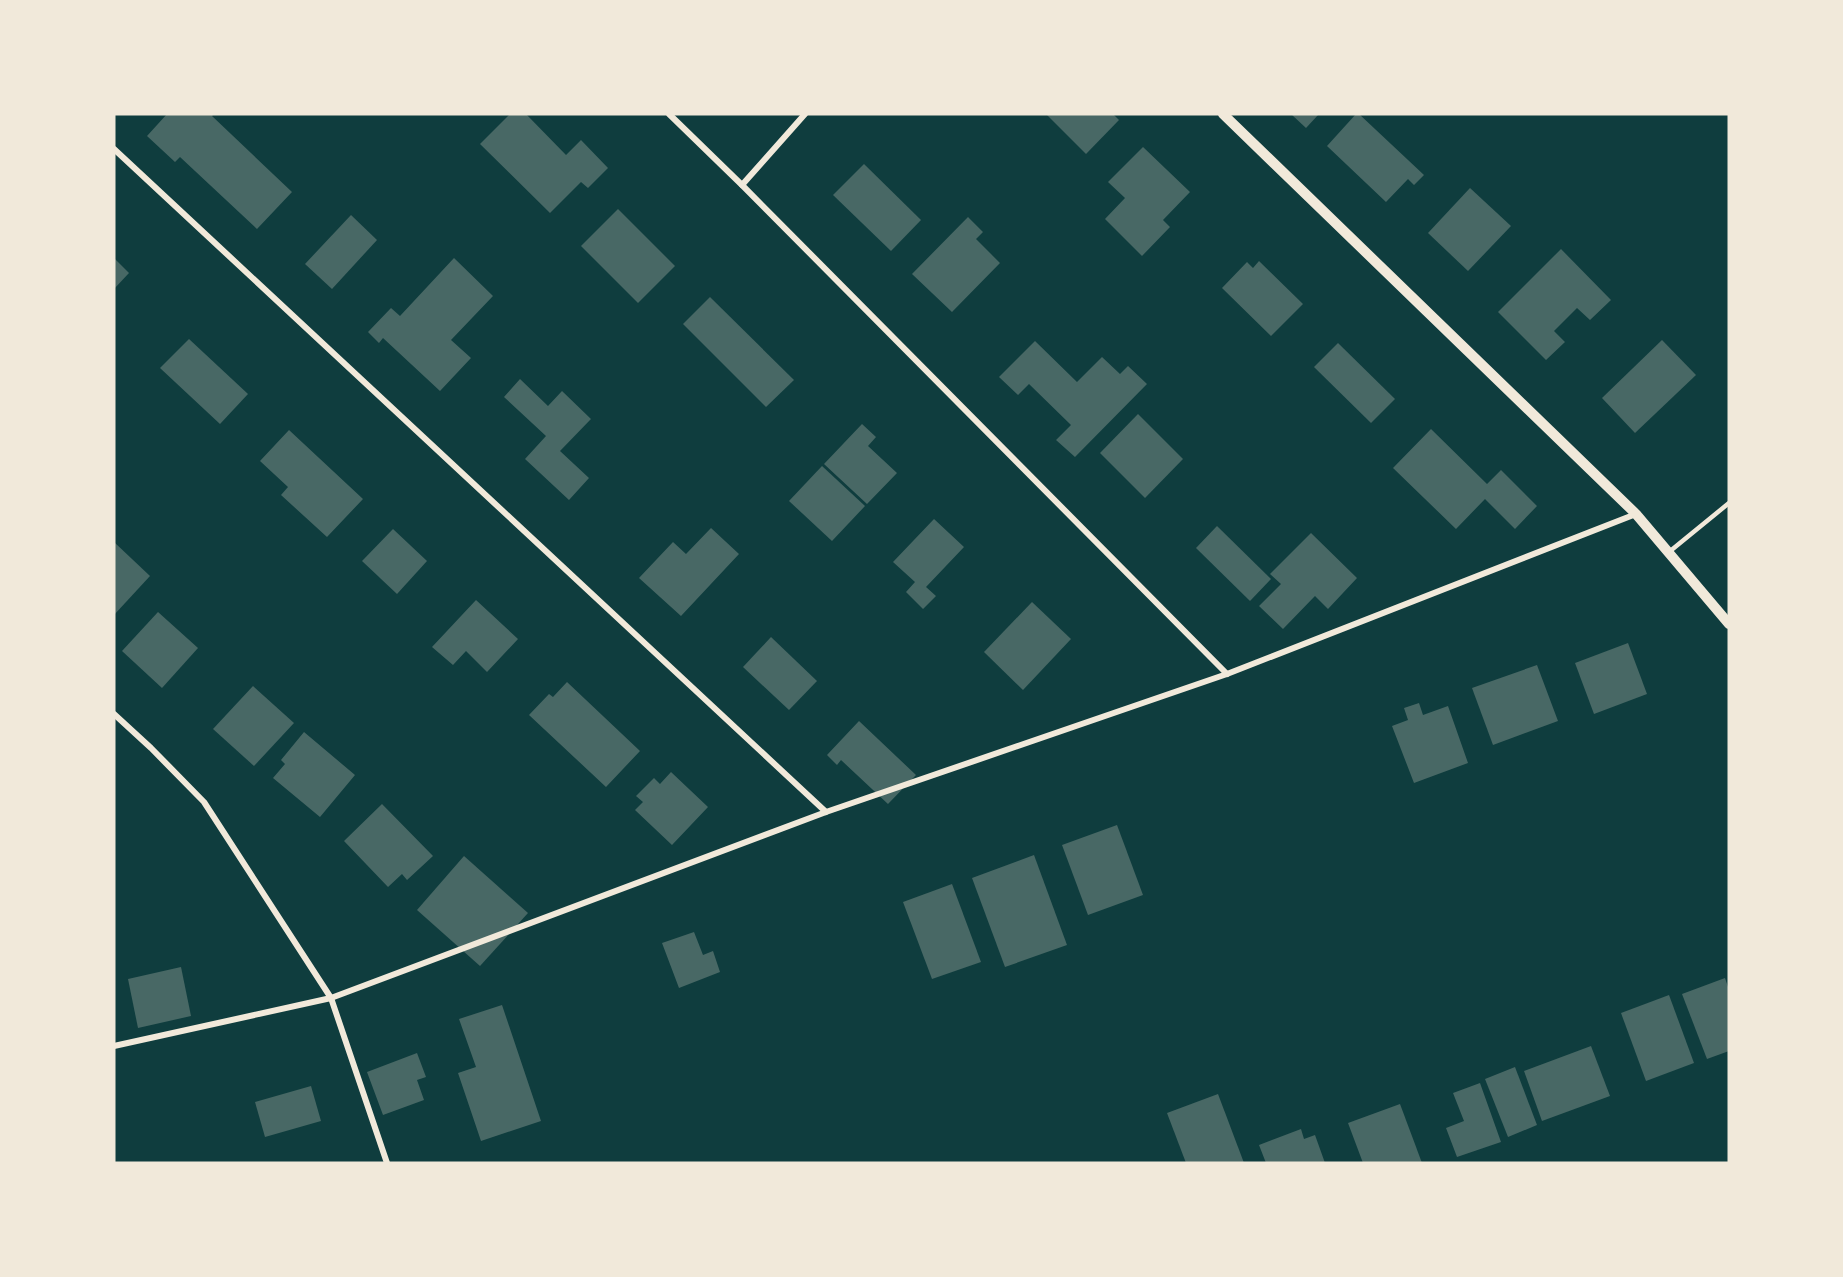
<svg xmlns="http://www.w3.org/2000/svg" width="1843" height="1277" font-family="'Source Sans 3',sans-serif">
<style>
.building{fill:#486865}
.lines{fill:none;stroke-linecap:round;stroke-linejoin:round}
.service{stroke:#f1e9da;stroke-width:4.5}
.minor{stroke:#f1e9da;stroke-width:6}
.tertiary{stroke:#f1e9da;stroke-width:10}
</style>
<rect width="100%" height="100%" fill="#0f3d3e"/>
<g class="building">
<polygon points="167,114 214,114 212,116 292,192 257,229 180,157 175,162 147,136"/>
<polygon points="510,114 526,114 566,155 581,140 608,168 588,188 581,182 550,213 480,144"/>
<polygon points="1046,114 1113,114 1119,120 1086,154"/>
<polygon points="1291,114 1319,114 1306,128"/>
<polygon points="1356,114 1359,114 1424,175 1414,185 1408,179 1386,202 1327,146"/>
<polygon points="1143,147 1190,192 1163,220 1170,227 1142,256 1105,219 1125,198 1108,182"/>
<polygon points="864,164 921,220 891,251 833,195"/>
<polygon points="1470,188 1511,226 1468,271 1428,233"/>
<polygon points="618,209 675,266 638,303 581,246"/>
<polygon points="351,215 377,240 332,289 305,264"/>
<polygon points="968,217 983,232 976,239 1000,263 952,312 912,274"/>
<polygon points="1561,249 1611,300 1590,320 1577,308 1554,331 1565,342 1546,360 1498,312"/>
<polygon points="114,258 129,273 114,289"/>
<polygon points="454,258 493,296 451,340 471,358 440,391 383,338 379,343 368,332 391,308 400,316"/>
<polygon points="1259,261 1303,304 1271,336 1222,288 1247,262 1253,268"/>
<polygon points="710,297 794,380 766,407 683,324"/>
<polygon points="189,339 248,394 220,424 160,368"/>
<polygon points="1662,340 1696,375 1635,433 1602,398"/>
<polygon points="1035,341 1077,382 1102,357 1120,374 1128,366 1147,384 1075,457 1056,440 1071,425 1029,384 1018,395 999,377"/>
<polygon points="1338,343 1395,399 1371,423 1314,367"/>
<polygon points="520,379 548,406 562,391 591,419 560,451 589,478 569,500 525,459 546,436 504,397"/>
<polygon points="1138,414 1183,459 1145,498 1100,453"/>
<polygon points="862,424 876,437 868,446 897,473 867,504 824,464"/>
<polygon points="1431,429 1487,484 1501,470 1537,506 1515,529 1485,499 1456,529 1393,468"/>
<polygon points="289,430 363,499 327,537 281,495 288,487 260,461"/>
<polygon points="822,466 865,506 832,541 789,501"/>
<polygon points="934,519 964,547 926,587 936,596 923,609 906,592 915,582 893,562"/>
<polygon points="1217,526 1271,579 1250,601 1196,548"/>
<polygon points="711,528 739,554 681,616 639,578 673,542 686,554"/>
<polygon points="393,529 427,561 397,594 362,561"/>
<polygon points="1311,533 1357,578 1328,609 1315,596 1283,629 1259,606 1281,584 1270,574"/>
<polygon points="114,542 150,576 114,615"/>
<polygon points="476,600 518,639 487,672 466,651 453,665 432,647"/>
<polygon points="1032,602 1071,639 1023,690 984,652"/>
<polygon points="158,612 198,648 162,688 122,651"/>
<polygon points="771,637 817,681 789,710 743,667"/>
<polygon points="1628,643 1647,694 1594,714 1575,663"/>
<polygon points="1537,665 1558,721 1493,745 1472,688"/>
<polygon points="567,682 640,751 606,787 529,715 549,694 553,697"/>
<polygon points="253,686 294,723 254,766 213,729"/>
<polygon points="1419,703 1423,715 1448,706 1468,763 1414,783 1392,726 1408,720 1404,708"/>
<polygon points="859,721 916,775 888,804 841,760 837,765 827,755"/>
<polygon points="304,732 355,775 320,817 273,778 285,764 281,760"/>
<polygon points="671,772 708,807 672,845 635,810 643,802 636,796 654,778 660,784"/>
<polygon points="382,804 433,856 407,880 402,874 388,887 344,841"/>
<polygon points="1117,825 1143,895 1088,915 1062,845"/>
<polygon points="1034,855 1067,945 1005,967 972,878"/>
<polygon points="464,856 528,913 480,966 417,910"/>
<polygon points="952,884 981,962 932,979 903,902"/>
<polygon points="694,932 703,955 713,951 720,972 679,988 662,943"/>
<polygon points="181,967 191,1016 138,1028 128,979"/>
<polygon points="1725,978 1729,990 1729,1051 1707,1059 1682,994"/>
<polygon points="1669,995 1694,1063 1646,1081 1621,1013"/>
<polygon points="502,1005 541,1121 481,1141 458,1073 476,1067 459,1019"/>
<polygon points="1591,1046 1610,1096 1542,1121 1524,1071"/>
<polygon points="417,1053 426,1077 417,1080 424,1100 383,1115 367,1072"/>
<polygon points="1515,1067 1537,1125 1508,1137 1485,1079"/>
<polygon points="1480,1083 1501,1142 1457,1157 1446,1128 1464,1121 1453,1093"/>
<polygon points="311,1086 321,1121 265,1137 255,1102"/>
<polygon points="1218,1094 1244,1163 1186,1163 1167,1113"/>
<polygon points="1400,1104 1422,1163 1363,1163 1348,1123"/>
<polygon points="1301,1129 1304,1139 1315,1135 1325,1163 1266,1163 1259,1145"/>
</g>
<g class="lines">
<polyline class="service" points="1669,552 1729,503"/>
<g class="minor">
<polyline points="669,114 742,185 1227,674"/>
<polyline points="114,149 826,812"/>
<polyline points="742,185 805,114"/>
<polyline points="114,714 151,748 204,802 331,998 387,1163"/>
<polyline points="114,1046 331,998 826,812 1227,674 1636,514"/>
</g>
<polyline class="tertiary" points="1223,114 1636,514 1729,624"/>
</g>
<rect width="1843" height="1277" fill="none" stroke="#f1e9da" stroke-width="231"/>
</svg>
